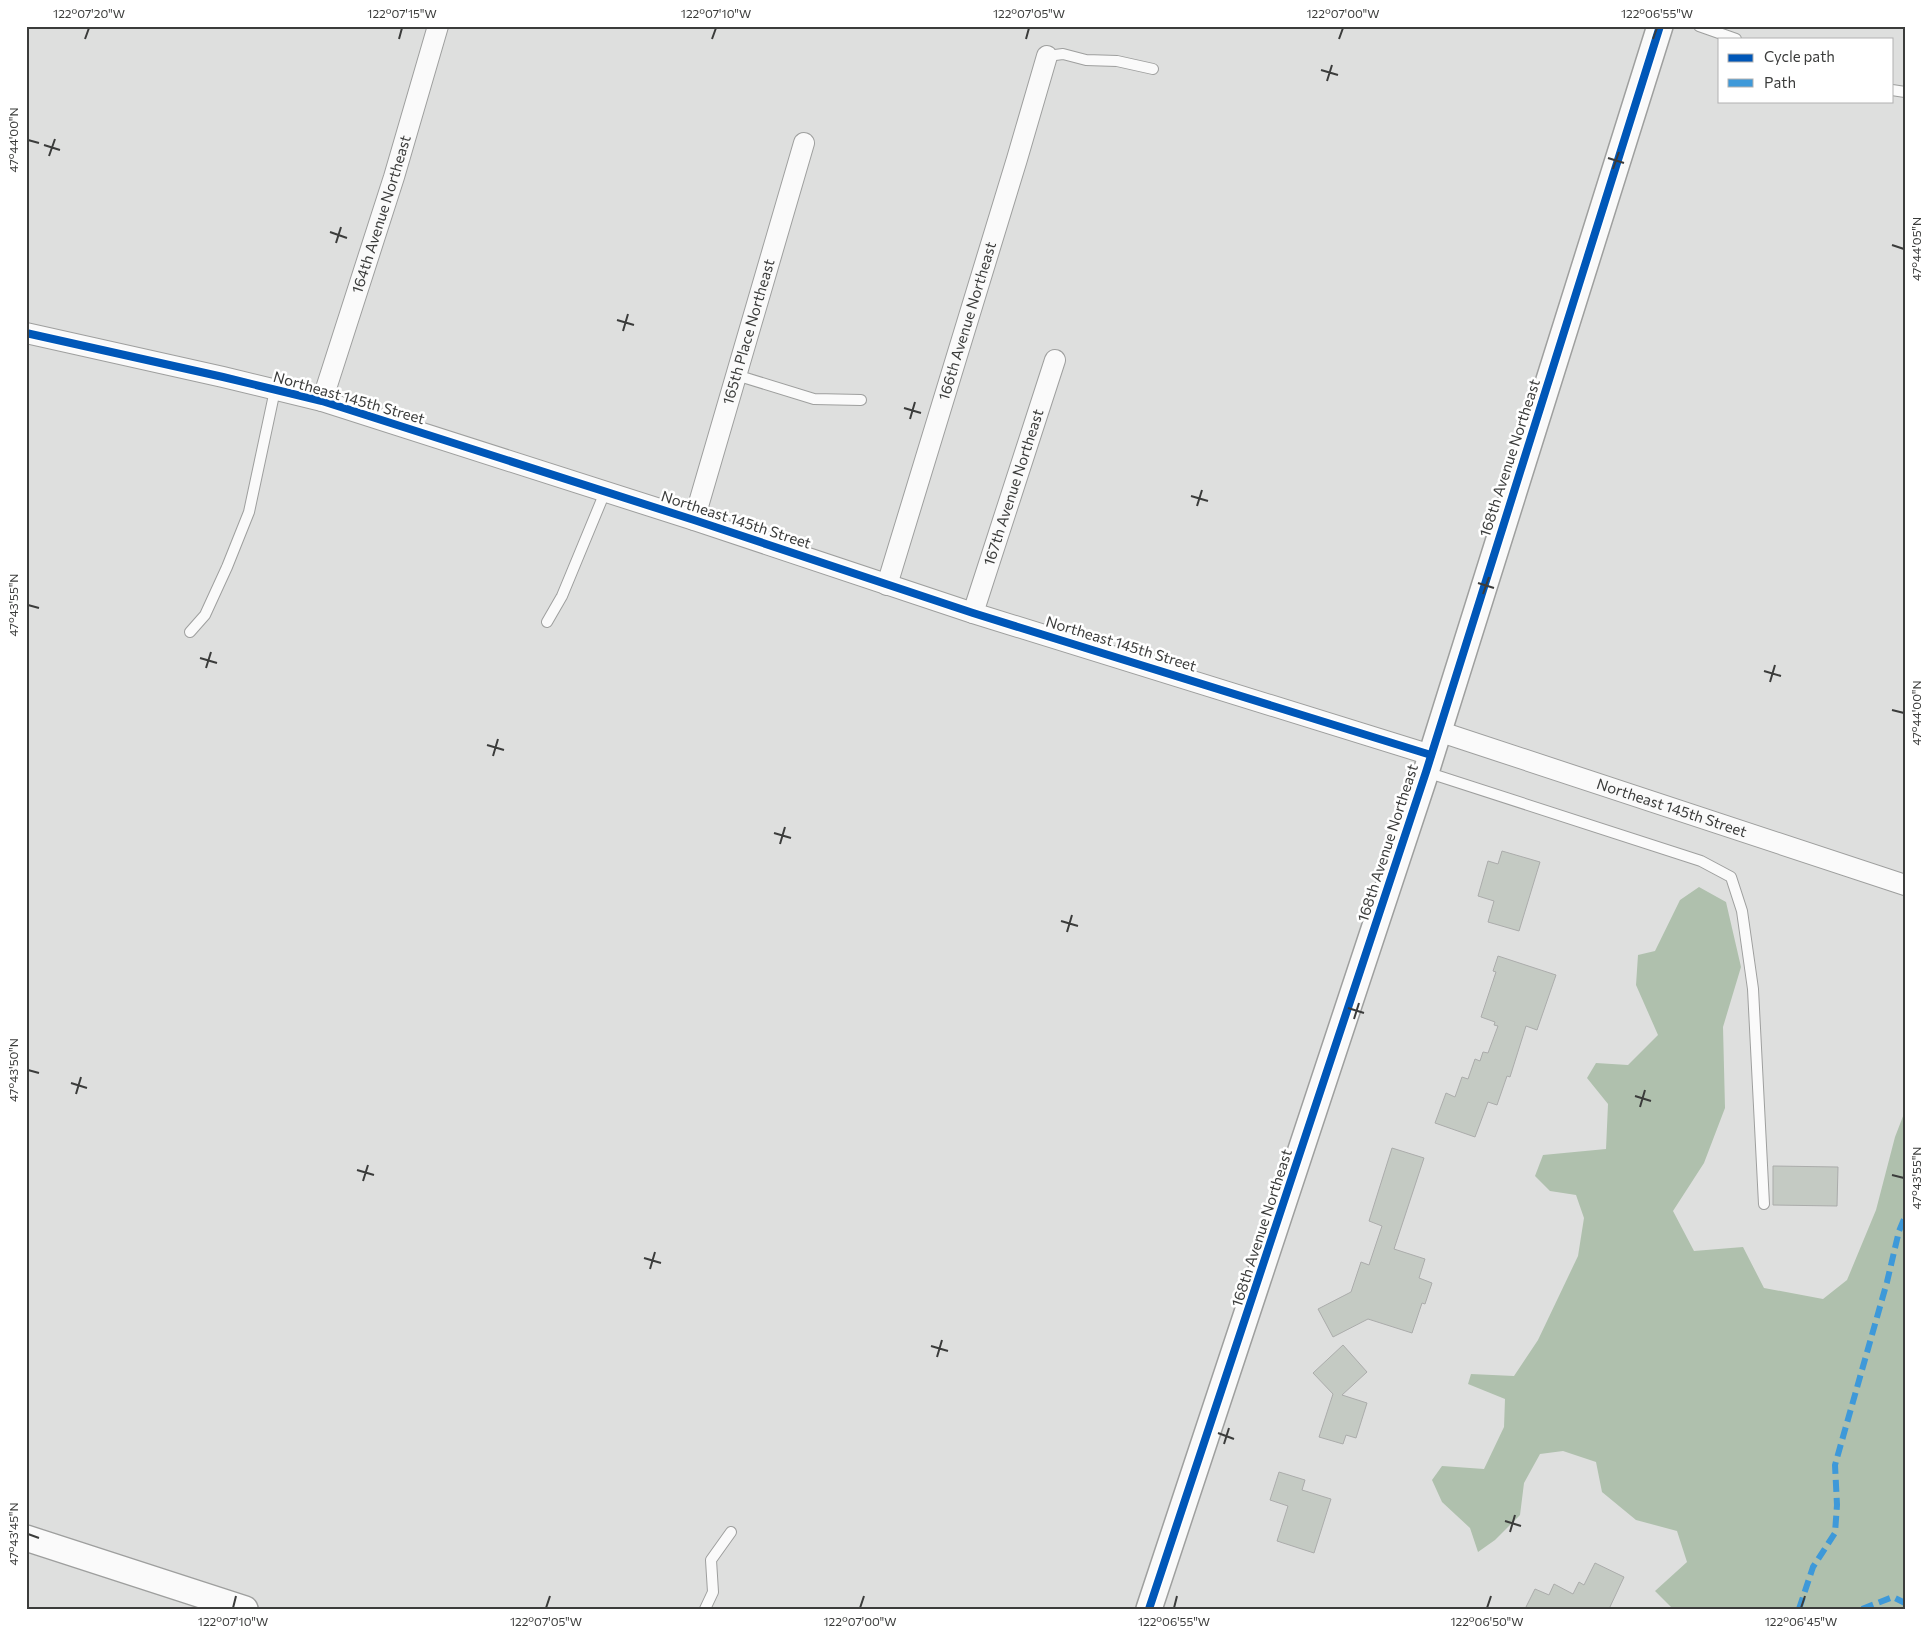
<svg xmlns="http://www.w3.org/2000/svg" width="1931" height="1635" font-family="Commissioner,sans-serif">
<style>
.forest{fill:#afc0ad}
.building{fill:#c4cac3;stroke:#abacab}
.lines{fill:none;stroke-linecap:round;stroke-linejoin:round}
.service-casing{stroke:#9e9f9e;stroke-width:12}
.minor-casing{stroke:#9e9f9e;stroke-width:22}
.tertiary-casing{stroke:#9e9f9e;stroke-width:28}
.service{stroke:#fafafa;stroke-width:10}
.minor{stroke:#fafafa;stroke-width:20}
.tertiary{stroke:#fafafa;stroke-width:25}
.quiet{stroke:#3e99d9;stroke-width:6;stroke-dasharray:12 6;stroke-linecap:butt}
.cycleway-casing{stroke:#fff;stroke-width:11}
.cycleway{stroke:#0057b8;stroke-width:8}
.ticks{fill:none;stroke:#3b3c3b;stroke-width:2}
.labels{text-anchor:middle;stroke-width:5;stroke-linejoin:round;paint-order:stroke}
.street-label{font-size:15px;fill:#3b3c3b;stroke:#fff}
.neatline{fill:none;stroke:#3b3c3b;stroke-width:2}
.ticks-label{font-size:12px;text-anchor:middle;fill:#3b3c3b}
</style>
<rect width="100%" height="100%" fill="#dedfde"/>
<polygon class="forest" points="1699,887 1726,902 1741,967 1723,1027 1725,1108 1704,1163 1673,1211 1694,1251 1743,1247 1764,1288 1823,1299 1847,1280 1876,1210 1895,1137 1905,1111 1905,1609 1673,1609 1655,1591 1687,1562 1677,1531 1636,1520 1602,1492 1596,1462 1563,1451 1540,1454 1524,1483 1520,1515 1495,1540 1478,1552 1470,1528 1442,1502 1432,1480 1442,1466 1484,1469 1504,1427 1505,1399 1468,1384 1471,1374 1514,1376 1538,1340 1578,1256 1584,1218 1576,1195 1550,1191 1535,1176 1543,1155 1606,1149 1608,1104 1587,1078 1596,1063 1628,1065 1658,1035 1636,985 1638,955 1655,951 1680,900"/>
<g class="building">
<polygon points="1502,851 1540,862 1519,931 1488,922 1494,901 1478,896 1488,861 1498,864"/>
<polygon points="1498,956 1556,975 1537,1030 1526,1026 1510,1077 1507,1076 1497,1105 1488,1102 1475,1137 1435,1123 1446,1093 1455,1097 1462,1077 1468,1079 1475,1059 1480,1061 1483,1052 1488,1053 1498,1026 1494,1025 1495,1022 1481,1017 1496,972 1493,971"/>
<polygon points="1392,1148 1424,1158 1394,1249 1425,1259 1419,1278 1432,1283 1425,1304 1422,1303 1412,1333 1368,1319 1333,1337 1318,1309 1351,1292 1361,1262 1369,1265 1382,1226 1369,1221"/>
<polygon points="1773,1166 1838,1167 1837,1206 1773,1205"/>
<polygon points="1343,1345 1367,1372 1342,1395 1367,1403 1356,1438 1346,1435 1343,1444 1319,1437 1333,1394 1313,1373"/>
<polygon points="1279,1472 1305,1480 1302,1490 1331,1499 1314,1553 1277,1541 1288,1506 1270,1500"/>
<polygon points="1595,1563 1624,1577 1609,1609 1525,1609 1535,1589 1549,1595 1554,1584 1573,1594 1579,1582 1584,1585"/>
</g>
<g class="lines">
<g class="service-casing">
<g id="service">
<polyline points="1699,26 1736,39"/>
<polyline points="1047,56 1063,54 1086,60 1117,61 1153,69"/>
<polyline points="1892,90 1905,92"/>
<polyline points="736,375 814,399 861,400"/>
<polyline points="547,622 562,596 605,492"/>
<polyline points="190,632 205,615 227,567 249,512 275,390"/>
<polyline points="1426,772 1701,861 1731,877 1742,911 1753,989 1764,1204"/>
<polyline points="705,1609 713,1592 711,1560 731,1532"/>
</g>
</g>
<g class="minor-casing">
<g id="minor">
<polyline points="26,333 223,377 322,401 694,520 973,613 1431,755"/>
<path id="s1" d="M 322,401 L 394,177 L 438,26"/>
<path id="s2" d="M 694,520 L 804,143"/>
<path id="s3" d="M 887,585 L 1017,159 L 1047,56"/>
<path id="s4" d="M 973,613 L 1055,360"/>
<path id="s5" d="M 1438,731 L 1905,885"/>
</g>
</g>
<g class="tertiary-casing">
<g id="tertiary">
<polyline points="26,1538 245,1609"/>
<polyline points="1149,1609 1426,772 1660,26"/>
</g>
</g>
<use href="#service" class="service"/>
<use href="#minor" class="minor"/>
<use href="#tertiary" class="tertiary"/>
<g class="quiet">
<polyline points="1799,1609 1813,1567 1835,1533 1837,1505 1835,1465 1887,1282 1899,1231 1905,1217"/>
<polyline points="1862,1609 1893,1597 1905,1603"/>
</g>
<g class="cycleway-casing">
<g id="cycleway">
<polyline points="26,333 223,377 322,401 694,520 973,613 1431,755"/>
<polyline points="1149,1609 1426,772 1660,26"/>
</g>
</g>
<use href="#cycleway" class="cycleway"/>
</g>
<path class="ticks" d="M 85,39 L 89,28M 399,39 L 402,28M 712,39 L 716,28M 1026,39 L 1029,28M 1339,39 L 1343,28M 1653,39 L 1657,28M 1321,70 L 1338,75M 1327,81 L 1332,65M 28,140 L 39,143M 44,145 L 60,150M 49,156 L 55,139M 1608,158 L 1624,163M 1613,169 L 1619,152M 330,232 L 347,238M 336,243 L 341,227M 1892,245 L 1904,249M 617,320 L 634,325M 623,331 L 628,314M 904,408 L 921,413M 910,419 L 915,402M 1191,496 L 1208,501M 1197,506 L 1202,490M 1478,583 L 1494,588M 1483,594 L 1489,577M 28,605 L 39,608M 200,658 L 217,663M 206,668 L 211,652M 1764,671 L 1781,676M 1770,682 L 1775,665M 1892,710 L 1904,713M 487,745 L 504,750M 493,756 L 498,739M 774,833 L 791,838M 780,844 L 785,827M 1061,921 L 1078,926M 1067,932 L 1072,915M 1348,1008 L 1364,1013M 1354,1019 L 1359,1003M 28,1070 L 39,1073M 71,1083 L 87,1088M 76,1094 L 81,1077M 1635,1096 L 1651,1101M 1640,1107 L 1645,1090M 357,1170 L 374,1175M 1892,1175 L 1904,1178M 363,1181 L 368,1165M 644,1258 L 661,1263M 650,1269 L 655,1252M 931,1346 L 948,1351M 937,1357 L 942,1340M 1218,1433 L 1234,1439M 1224,1444 L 1229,1428M 1505,1521 L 1521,1526M 1510,1532 L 1515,1515M 28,1534 L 39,1538M 233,1608 L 236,1596M 546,1608 L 550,1596M 860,1608 L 864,1596M 1174,1608 L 1177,1596M 1487,1608 L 1491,1596M 1801,1608 L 1805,1596"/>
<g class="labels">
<g class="street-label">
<text dy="5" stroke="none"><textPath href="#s1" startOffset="196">164th Avenue Northeast</textPath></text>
<text dy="5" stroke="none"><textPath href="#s3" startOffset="276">166th Avenue Northeast</textPath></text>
<text dy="5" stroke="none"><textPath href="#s2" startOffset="196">165th Place Northeast</textPath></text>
<text transform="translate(349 398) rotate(16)" y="5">Northeast 145th Street</text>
<text transform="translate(1510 458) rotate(-72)" y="5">168th Avenue Northeast</text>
<text dy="5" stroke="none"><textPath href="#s4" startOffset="132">167th Avenue Northeast</textPath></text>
<text transform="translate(736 520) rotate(18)" y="5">Northeast 145th Street</text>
<text transform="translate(1121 644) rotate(17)" y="5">Northeast 145th Street</text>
<text dy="5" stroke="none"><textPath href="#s5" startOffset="246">Northeast 145th Street</textPath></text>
<text transform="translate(1388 843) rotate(-72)" y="5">168th Avenue Northeast</text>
<text transform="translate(1262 1228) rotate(-72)" y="5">168th Avenue Northeast</text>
</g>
</g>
<rect width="1931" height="1635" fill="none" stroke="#ffffff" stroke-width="55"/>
<rect x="1718" y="38" width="175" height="65" fill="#ffffff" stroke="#b1b1b1"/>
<rect x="1728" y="54" width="25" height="8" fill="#0057b8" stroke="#b1b1b1"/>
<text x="1764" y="62" font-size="15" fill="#3b3c3b">Cycle path</text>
<rect x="1728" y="79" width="25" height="8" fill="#3e99d9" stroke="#b1b1b1"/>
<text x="1764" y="88" font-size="15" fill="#3b3c3b">Path</text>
<rect x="28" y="28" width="1876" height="1580" class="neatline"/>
<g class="ticks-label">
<text x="89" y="18">122°07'20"W</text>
<text x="402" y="18">122°07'15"W</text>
<text x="716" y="18">122°07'10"W</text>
<text x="1029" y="18">122°07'05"W</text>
<text x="1343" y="18">122°07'00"W</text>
<text x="1657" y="18">122°06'55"W</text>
<text transform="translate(14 140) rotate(-90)" y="4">47°44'00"N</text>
<text transform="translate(1917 249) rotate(-90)" y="4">47°44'05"N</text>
<text transform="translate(14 605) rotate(-90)" y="4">47°43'55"N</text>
<text transform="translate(1917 713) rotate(-90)" y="4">47°44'00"N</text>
<text transform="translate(14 1070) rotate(-90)" y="4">47°43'50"N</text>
<text transform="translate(1917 1178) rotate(-90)" y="4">47°43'55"N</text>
<text transform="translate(14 1534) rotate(-90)" y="4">47°43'45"N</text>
<text x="233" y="1626">122°07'10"W</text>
<text x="546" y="1626">122°07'05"W</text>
<text x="860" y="1626">122°07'00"W</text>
<text x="1174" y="1626">122°06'55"W</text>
<text x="1487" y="1626">122°06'50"W</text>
<text x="1801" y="1626">122°06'45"W</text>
</g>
</svg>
